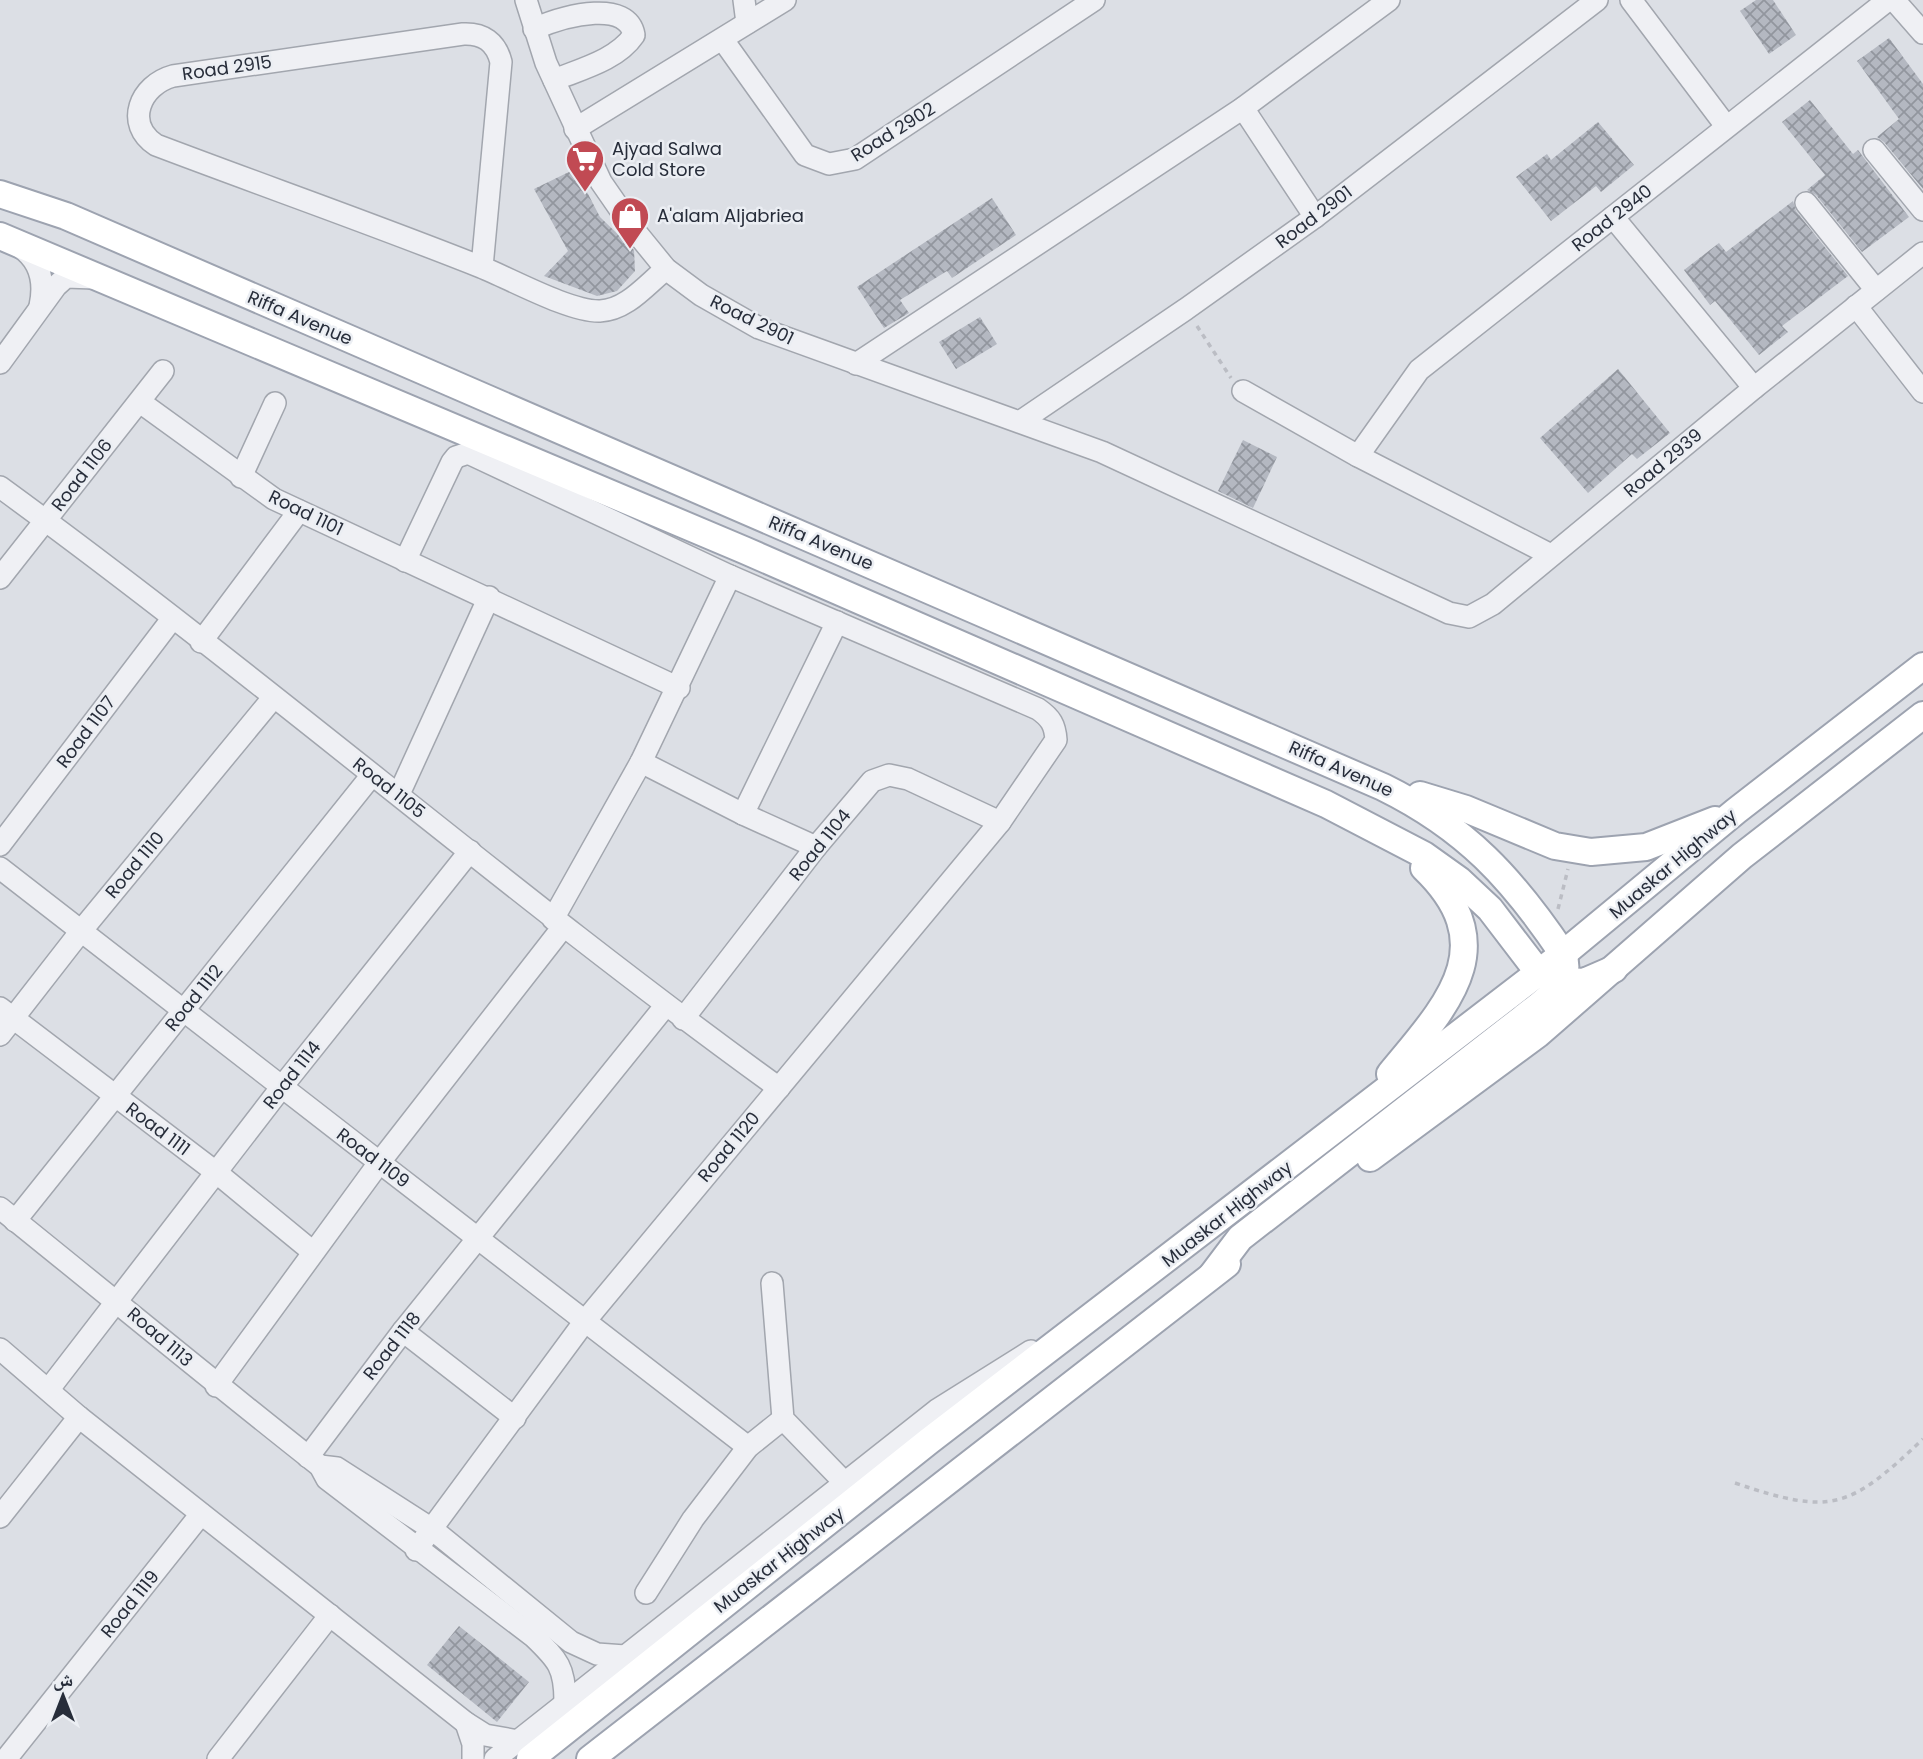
<svg xmlns="http://www.w3.org/2000/svg" width="1923" height="1759" font-family="Poppins,'Noto Naskh Arabic',sans-serif">
<style>
.building{fill:url(#building-cross-hatch)}
.lines{fill:none;stroke-linecap:round;stroke-linejoin:round}
.minor-casing{stroke:#a2a6ae;stroke-width:24}
.major-casing{stroke:#9da3b0;stroke-width:30}
.path{stroke:#bbbdc4;stroke-width:3.5;stroke-dasharray:5 5;stroke-linecap:butt}
.minor{stroke:#eff0f4;stroke-width:21}
.major{stroke:#fff;stroke-width:26}
.labels{text-anchor:middle;stroke-width:5;stroke-linejoin:round;paint-order:stroke}
.street-label{font-size:18px;fill:#272d3a;stroke:#ebeef3}
.poi-label{font-size:18px;fill:#272d3a;stroke:#ebeef3;text-anchor:start}
</style>
<defs>
<pattern id="building-cross-hatch" width="8" height="8" patternUnits="userSpaceOnUse" patternTransform="scale(1.75)"><rect width="8" height="8" fill="#b4b8c1"/><path d="M0 0l8 8M0 8l8-8" fill="none" stroke="#92969e"/></pattern>
</defs>
<rect width="100%" height="100%" fill="#dcdfe5"/>
<g class="building">
<polygon points="1756,0 1773,0 1796,35 1769,54 1740,11"/>
<polygon points="1889,38 1923,84 1923,189 1884,142 1877,137 1899,119 1857,61"/>
<polygon points="1810,100 1853,154 1858,150 1909,217 1862,252 1816,195 1807,190 1825,175 1782,122"/>
<polygon points="1598,122 1634,165 1601,192 1596,186 1551,221 1516,177 1547,154 1551,160"/>
<polygon points="575,169 600,217 634,250 635,271 617,291 597,296 544,276 568,251 534,189"/>
<polygon points="992,198 1016,235 952,278 947,271 900,300 909,313 884,328 857,287"/>
<polygon points="1793,201 1796,211 1848,276 1782,326 1788,332 1759,355 1715,301 1710,305 1684,270 1719,243 1726,252"/>
<polygon points="980,317 997,344 956,369 939,342"/>
<polygon points="1618,369 1670,433 1637,459 1632,454 1588,493 1540,438"/>
<polygon points="1243,440 1277,457 1253,508 1218,491"/>
<polygon points="459,1626 529,1682 497,1722 427,1665"/>
</g>
<g class="lines">
<g class="minor-casing">
<g id="minor">
<polyline points="526,0 546,63 601,182 635,231 666,269 701,295 759,328 1102,452 1449,613 1469,617 1493,604 1754,388 1923,253"/>
<polyline points="744,0 747,23"/>
<polyline points="1631,0 1726,126"/>
<polyline points="1894,0 1923,33"/>
<path d="M 534,29 C 568,14 628,0 634,35 C 617,60 581,69 554,80"/>
<polyline points="723,40 805,155 829,164 855,159 1094,0"/>
<polyline points="1243,108 1315,217"/>
<polyline points="575,129 785,0"/>
<polyline points="1874,150 1923,210"/>
<polyline points="1806,203 1876,290"/>
<polyline points="1613,217 1754,388"/>
<path d="M 20,247 C 41,261 45,283 40,306"/>
<path d="M 482,267 L 501,62 C 496,42 483,33 463,34 L 173,76 C 140,85 124,124 156,145 C 264,186 373,224 481,267 C 511,279 570,312 600,311 C 627,310 647,284 666,269"/>
<polyline points="1856,306 1923,392"/>
<polyline points="0,363 56,286 66,277 94,278"/>
<polyline points="856,364 1243,108 1389,0"/>
<polyline points="1243,391 1358,456 1551,555"/>
<polyline points="140,402 274,499 679,688"/>
<polyline points="1021,421 1186,309 1315,217 1597,0"/>
<polyline points="1358,456 1419,370 1888,0"/>
<polyline points="241,477 275,403"/>
<path d="M 0,487 C 265,680 513,896 779,1088"/>
<path d="M 405,561 L 452,462 L 456,457 L 468,453 L 730,576 L 1038,709 C 1051,718 1055,725 1056,740 L 1000,822 L 585,1321 L 416,1550"/>
<polyline points="0,578 163,371"/>
<polyline points="201,642 299,511"/>
<polyline points="641,762 743,814 816,847"/>
<polyline points="399,794 489,597"/>
<polyline points="743,814 837,622"/>
<polyline points="0,845 172,619"/>
<path d="M 0,868 C 249,1062 498,1254 748,1447"/>
<polyline points="553,919 641,762 730,576"/>
<polyline points="0,1008 217,1173 313,1252"/>
<polyline points="683,1019 816,847 872,781 889,775 908,779 1000,822"/>
<polyline points="0,1035 81,931 273,698"/>
<path d="M 0,1208 C 107,1294 212,1381 320,1466 L 327,1479 L 534,1637 C 558,1660 565,1668 565,1701"/>
<polyline points="15,1221 372,775"/>
<polyline points="772,1283 783,1419 845,1483"/>
<polyline points="403,1331 515,1418"/>
<polyline points="0,1349 79,1417 466,1723 485,1735 518,1741"/>
<polyline points="216,1386 379,1163 563,927"/>
<polyline points="49,1389 281,1088 470,851"/>
<polyline points="308,1457 403,1331 666,1005"/>
<polyline points="320,1466 337,1468 432,1529 571,1642 597,1654 625,1656"/>
<polyline points="0,1517 79,1417"/>
<polyline points="646,1593 693,1519 748,1447 783,1419"/>
<polyline points="466,1723 473,1744 473,1759"/>
<polyline points="6,1759 201,1514"/>
<polyline points="218,1759 330,1615"/>
<polyline points="495,1759 937,1410 1031,1351"/>
</g>
</g>
<g class="major-casing">
<g id="major">
<path d="M 0,194 L 66,216 L 1383,787 C 1466,828 1512,878 1563,954 C 1574,984 1544,1001 1523,1018 L 1240,1238 L 1212,1275"/>
<polyline points="0,236 744,550 1326,804 1424,855 1459,880 1490,909 1539,973 1551,980 1584,982 1614,969"/>
<polyline points="1420,795 1466,809 1555,846 1591,852 1646,847 1715,820"/>
<path d="M 1390,1074 C 1445,1007 1506,947 1424,868"/>
<polyline points="1370,1158 1538,1034 1742,856 1923,715"/>
<polyline points="530,1759 929,1441 1563,954 1736,811 1923,666"/>
<polyline points="590,1759 1227,1264"/>
</g>
</g>
<g class="path">
<polyline points="1197,326 1231,378"/>
<polyline points="1558,909 1568,869"/>
<path d="M 1735,1483 C 1832,1516 1849,1509 1923,1439"/>
</g>
<use href="#minor" class="minor"/>
<use href="#major" class="major"/>
</g>
<defs>
<g id="supermarket-pin" transform="scale(2.0125)"><path d="M0 17L-7.5 6A9.5 9.5 0 1 1 7.5 6Z" fill="#c14a53" stroke="#ebeef3"/><path d="M-6-5.5h2.5l.6 2H6L4.5 2H-2.5L-4.4-4H-6ZM-1.5 3.2a1.3 1.3 0 1 0 .1 0ZM3 3.2a1.3 1.3 0 1 0 .1 0Z" fill="#fff"/></g>
<g id="shop-pin" transform="scale(2.0125)"><path d="M0 17L-7.5 6A9.5 9.5 0 1 1 7.5 6Z" fill="#c14a53" stroke="#ebeef3"/><path d="M-5-2.5h2.3a2.7 3.5 0 0 1 5.4 0H5L5.5 6h-11ZM-1.5-2.5h3a1.5 2.3 0 0 0-3 0Z" fill="#fff"/></g>
</defs>
<g fill-rule="evenodd">
<use href="#supermarket-pin" x="585" y="159"/>
<use href="#shop-pin" x="630" y="216"/>
</g>
<g class="labels">
<g class="street-label">
<text transform="translate(227 68) rotate(-8)" y="6">Road 2915</text>
<text transform="translate(893 132) rotate(-32)" y="6">Road 2902</text>
<text transform="translate(1314 217) rotate(-37)" y="6">Road 2901</text>
<text transform="translate(1612 218) rotate(-38)" y="6">Road 2940</text>
<text transform="translate(300 318) rotate(23)" y="6">Riffa Avenue</text>
<text transform="translate(752 320) rotate(26)" y="6">Road 2901</text>
<text transform="translate(1663 463) rotate(-40)" y="6">Road 2939</text>
<text transform="translate(82 475) rotate(-52)" y="6">Road 1106</text>
<text transform="translate(306 513) rotate(26)" y="6">Road 1101</text>
<text transform="translate(821 543) rotate(23)" y="6">Riffa Avenue</text>
<text transform="translate(86 732) rotate(-53)" y="6">Road 1107</text>
<text transform="translate(1341 769) rotate(24)" y="6">Riffa Avenue</text>
<text transform="translate(389 788) rotate(38)" y="6">Road 1105</text>
<text transform="translate(820 845) rotate(-51)" y="6">Road 1104</text>
<text transform="translate(1673 864) rotate(-40)" y="6">Muaskar Highway</text>
<text transform="translate(135 865) rotate(-50)" y="6">Road 1110</text>
<text transform="translate(194 998) rotate(-51)" y="6">Road 1112</text>
<text transform="translate(292 1075) rotate(-52)" y="6">Road 1114</text>
<text transform="translate(158 1129) rotate(37)" y="6">Road 1111</text>
<text transform="translate(729 1147) rotate(-50)" y="6">Road 1120</text>
<text transform="translate(373 1158) rotate(37)" y="6">Road 1109</text>
<text transform="translate(1227 1214) rotate(-38)" y="6">Muaskar Highway</text>
<text transform="translate(160 1337) rotate(41)" y="6">Road 1113</text>
<text transform="translate(392 1346) rotate(-52)" y="6">Road 1118</text>
<text transform="translate(779 1560) rotate(-38)" y="6">Muaskar Highway</text>
<text transform="translate(130 1604) rotate(-51)" y="6">Road 1119</text>
</g>
<g class="poi-label">
<text x="612" y="155">Ajyad Salwa<tspan x="612" dy="21">Cold Store</tspan></text>
<text x="657" y="222">A'alam Aljabriea</text>
</g>
</g>
<g transform="translate(63 1696)" stroke="#ebeef3" stroke-width="5" paint-order="stroke">
<path d="M0-5L12 26L0 18L-12 26Z" fill="#272d3a"/>
<text y="-10" font-size="19" font-weight="bold" text-anchor="middle" fill="#272d3a">ش</text>
</g>
</svg>
